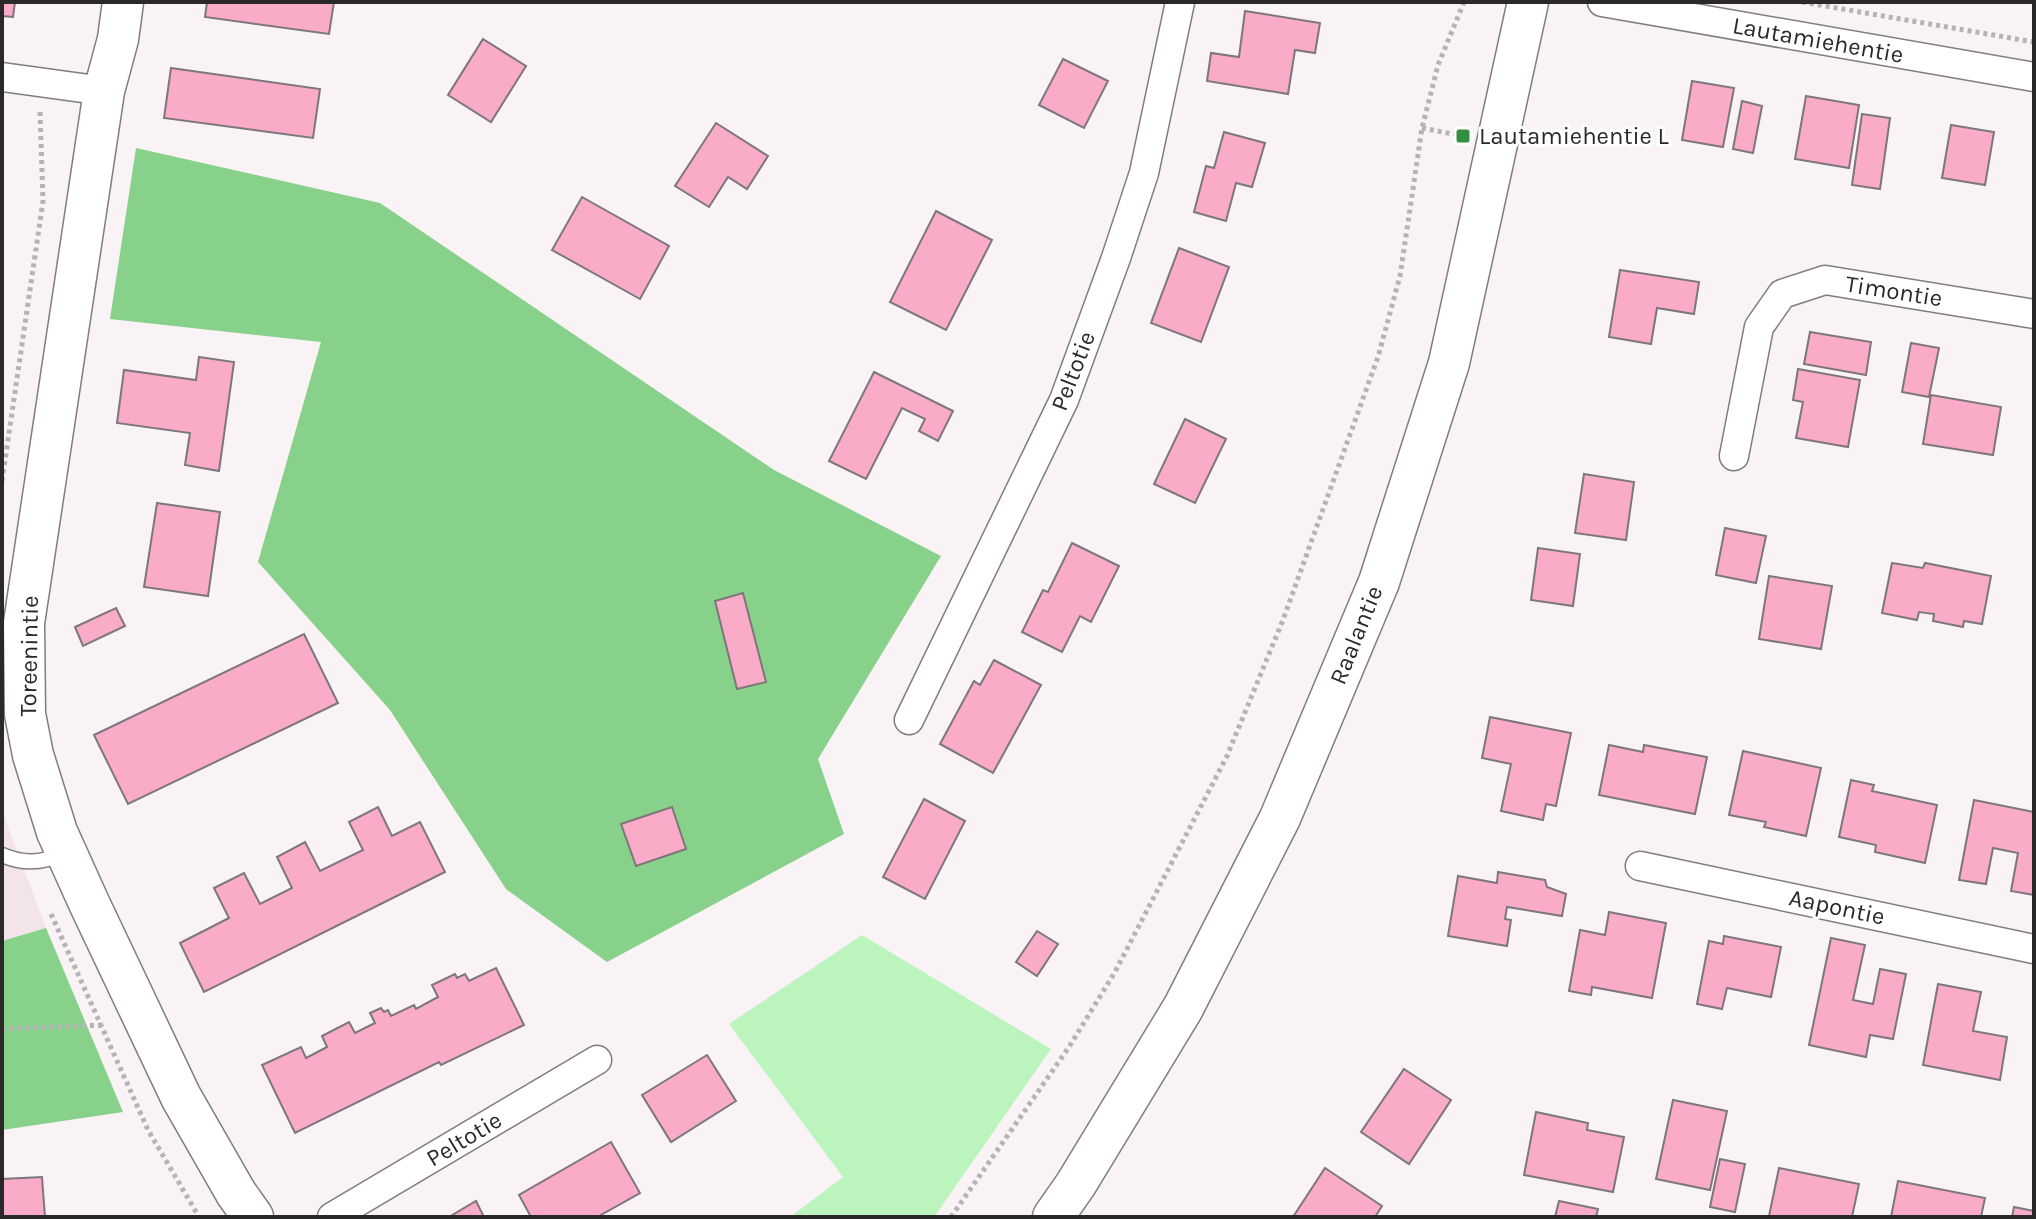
<svg xmlns="http://www.w3.org/2000/svg" width="2036" height="1219" font-family="Karla,sans-serif">
<style>
.built{fill:#f3e4e9}
.green{fill:#bcf4bd}
.forest{fill:#87d18b}
.building{fill:#f9abc8;stroke:#7d7779;stroke-width:2}
.lines{fill:none;stroke-linecap:round;stroke-linejoin:round}
.lane-casing{stroke:#817c7d;stroke-width:17}
.street-casing{stroke:#817c7d;stroke-width:31}
.secondary-casing{stroke:#817c7d;stroke-width:43}
.path{stroke:#b7b2b4;stroke-width:5;stroke-dasharray:4 4;stroke-linecap:butt}
.lane{stroke:#fff;stroke-width:14}
.street{stroke:#fff;stroke-width:28}
.secondary{stroke:#fff;stroke-width:40}
.poi-dot{fill:#348e3f;stroke:#fff;stroke-width:3}
.labels{text-anchor:middle;stroke-width:6;stroke-linejoin:round;paint-order:stroke}
.street-label{font-size:24px;fill:#2a2829;stroke:#fff}
.poi-label{font-size:24px;fill:#2a2829;stroke:#fff;text-anchor:start}
</style>
<rect width="100%" height="100%" fill="#f9f3f5"/>
<polygon class="built" points="2,811 46,928 2,941"/>
<polygon class="green" points="862,935 1051,1049 934,1217 790,1217 843,1177 729,1024"/>
<g class="forest">
<polygon points="136,148 380,203 774,470 941,556 818,759 844,834 607,962 506,889 390,710 258,562 321,342 110,319"/>
<polygon points="46,928 123,1112 2,1130 2,941"/>
</g>
<g class="building">
<polygon points="2,2 15,2 13,17 2,16"/>
<polygon points="207,2 334,2 329,34 205,17"/>
<polygon points="1245,11 1320,23 1315,53 1295,50 1288,94 1207,81 1211,53 1239,57"/>
<polygon points="483,39 526,66 491,122 448,95"/>
<polygon points="1063,59 1108,81 1084,128 1039,105"/>
<polygon points="171,68 320,89 313,138 164,118"/>
<polygon points="1692,81 1734,88 1723,147 1682,140"/>
<polygon points="1806,96 1859,105 1849,168 1795,159"/>
<polygon points="1742,101 1762,106 1753,153 1733,149"/>
<polygon points="1862,114 1890,118 1880,189 1852,185"/>
<polygon points="716,123 768,156 747,189 728,177 709,207 675,186"/>
<polygon points="1951,125 1994,132 1985,185 1942,178"/>
<polygon points="1224,132 1265,143 1252,187 1236,183 1226,221 1194,212 1206,166 1214,168"/>
<polygon points="582,197 669,246 640,299 552,250"/>
<polygon points="936,211 992,240 946,330 890,302"/>
<polygon points="1179,248 1229,267 1201,342 1151,323"/>
<polygon points="1620,270 1699,282 1694,314 1657,308 1651,344 1609,337"/>
<polygon points="1810,332 1871,342 1866,375 1804,364"/>
<polygon points="1911,343 1939,348 1929,397 1902,392"/>
<polygon points="199,357 234,362 219,471 185,465 190,433 117,423 124,370 196,380"/>
<polygon points="1798,369 1860,380 1848,447 1796,438 1803,402 1793,400"/>
<polygon points="874,372 953,411 938,441 919,431 925,419 902,408 866,479 829,461"/>
<polygon points="1931,395 2001,407 1993,455 1923,444"/>
<polygon points="1185,419 1226,439 1195,503 1154,484"/>
<polygon points="1584,474 1634,482 1626,540 1575,533"/>
<polygon points="157,503 220,512 208,596 144,587"/>
<polygon points="1725,528 1766,536 1756,583 1716,575"/>
<polygon points="1072,543 1119,566 1091,622 1080,616 1062,652 1022,632 1043,590 1048,592"/>
<polygon points="1538,548 1580,554 1573,606 1531,600"/>
<polygon points="1892,563 1923,568 1925,563 1991,576 1982,624 1964,621 1963,627 1933,621 1934,614 1919,612 1917,620 1882,613"/>
<polygon points="1769,576 1832,586 1821,649 1759,639"/>
<polygon points="743,593 766,682 737,689 715,601"/>
<polygon points="116,608 125,626 83,646 75,627"/>
<polygon points="304,634 338,703 128,804 94,735"/>
<polygon points="994,660 1041,685 993,773 940,744 974,681 980,685"/>
<polygon points="1490,717 1571,733 1556,806 1546,804 1543,820 1501,811 1511,764 1482,758"/>
<polygon points="1609,745 1643,752 1644,745 1707,757 1695,814 1599,795"/>
<polygon points="1743,751 1821,768 1806,836 1764,827 1766,822 1729,815"/>
<polygon points="1851,780 1874,785 1872,791 1937,805 1925,863 1875,852 1876,845 1839,837"/>
<polygon points="924,799 965,821 925,899 883,877"/>
<polygon points="1974,800 2034,812 2034,895 2011,891 2018,853 1993,848 1986,884 1959,880"/>
<polygon points="378,807 392,836 420,822 445,872 204,992 180,943 229,918 214,888 244,873 260,904 292,888 277,857 305,842 320,871 363,850 349,822"/>
<polygon points="672,807 686,849 636,866 621,824"/>
<polygon points="1498,872 1545,880 1547,887 1566,894 1562,916 1507,907 1505,919 1511,920 1507,946 1448,936 1458,876 1497,883"/>
<polygon points="1609,912 1666,923 1652,998 1592,987 1591,995 1569,991 1580,930 1605,935"/>
<polygon points="1037,931 1058,944 1037,976 1016,962"/>
<polygon points="1724,936 1781,947 1771,997 1727,988 1722,1009 1697,1004 1709,941 1723,944"/>
<polygon points="1831,938 1865,945 1853,1000 1873,1004 1880,969 1906,974 1893,1039 1870,1035 1866,1057 1809,1045"/>
<polygon points="496,968 524,1025 441,1065 439,1062 295,1133 262,1065 301,1047 306,1058 327,1047 322,1036 349,1022 355,1033 375,1023 370,1013 381,1008 384,1012 388,1010 391,1016 414,1005 416,1009 438,997 432,985 455,974 457,978 465,974 469,981"/>
<polygon points="1938,984 1981,992 1973,1031 2007,1037 2000,1080 1923,1065"/>
<polygon points="707,1055 736,1101 671,1142 642,1095"/>
<polygon points="1404,1069 1451,1100 1409,1164 1361,1132"/>
<polygon points="1673,1100 1727,1111 1710,1190 1656,1179"/>
<polygon points="1536,1112 1588,1123 1587,1130 1624,1137 1613,1192 1524,1175"/>
<polygon points="611,1142 640,1193 601,1215 603,1217 531,1217 519,1195"/>
<polygon points="1720,1159 1745,1164 1735,1212 1710,1207"/>
<polygon points="1325,1168 1382,1206 1375,1217 1293,1217"/>
<polygon points="1779,1168 1859,1184 1852,1217 1769,1216"/>
<polygon points="42,1177 45,1217 2,1217 2,1179"/>
<polygon points="1898,1181 1985,1198 1981,1217 1891,1217"/>
<polygon points="476,1201 484,1217 449,1217"/>
<polygon points="1559,1201 1598,1209 1596,1217 1555,1217"/>
<polygon points="2014,1207 2034,1211 2034,1217 2012,1217"/>
</g>
<g class="lines">
<g class="lane-casing">
<path id="lane" d="M 2,855 C 23,864 42,864 63,853"/>
</g>
<g class="street-casing">
<g id="street">
<polyline points="1602,2 2034,77"/>
<polyline points="2,77 104,91"/>
<polyline points="1734,456 1759,327 1782,294 1825,280 2034,314"/>
<polyline points="909,720 1064,400 1116,258 1144,173 1180,2"/>
<polyline points="1640,866 2034,949"/>
<polyline points="332,1217 597,1060"/>
</g>
</g>
<g class="secondary-casing">
<g id="secondary">
<polyline points="123,2 118,39 104,91 24,623 25,714 33,755 57,832 89,903 181,1097 236,1193 253,1217"/>
<polyline points="1053,1217 1076,1184 1183,1008 1280,818 1379,582 1449,363 1528,2"/>
</g>
</g>
<g class="path">
<polyline points="1802,2 2034,42"/>
<polyline points="1422,128 1463,136"/>
<polyline points="2,481 43,201 40,112"/>
<polyline points="51,914 148,1130 199,1217"/>
<polyline points="2,1029 102,1025"/>
<polyline points="951,1217 1069,1047 1115,972 1227,756 1283,620 1378,357 1400,276 1422,128 1438,65 1464,2"/>
</g>
<use href="#lane" class="lane"/>
<use href="#street" class="street"/>
<use href="#secondary" class="secondary"/>
</g>
<rect class="poi-dot" x="1455" y="128" width="16" height="16" rx="4"/>
<g class="labels">
<g class="street-label">
<text transform="translate(1818 40) rotate(10)" y="8">Lautamiehentie</text>
<text transform="translate(1894 291) rotate(9)" y="8">Timontie</text>
<text transform="translate(1073 371) rotate(-69)" y="8">Peltotie</text>
<text transform="translate(1356 635) rotate(-68)" y="8">Raalantie</text>
<text transform="translate(29 656) rotate(-89)" y="8">Toreenintie</text>
<text transform="translate(1837 907) rotate(12)" y="8">Aapontie</text>
<text transform="translate(464 1139) rotate(-31)" y="8">Peltotie</text>
</g>
<g class="poi-label">
<text x="1479" y="144">Lautamiehentie L</text>
</g>
</g>
<rect width="2036" height="1219" fill="none" stroke="#2a2829" stroke-width="8"/>
</svg>
